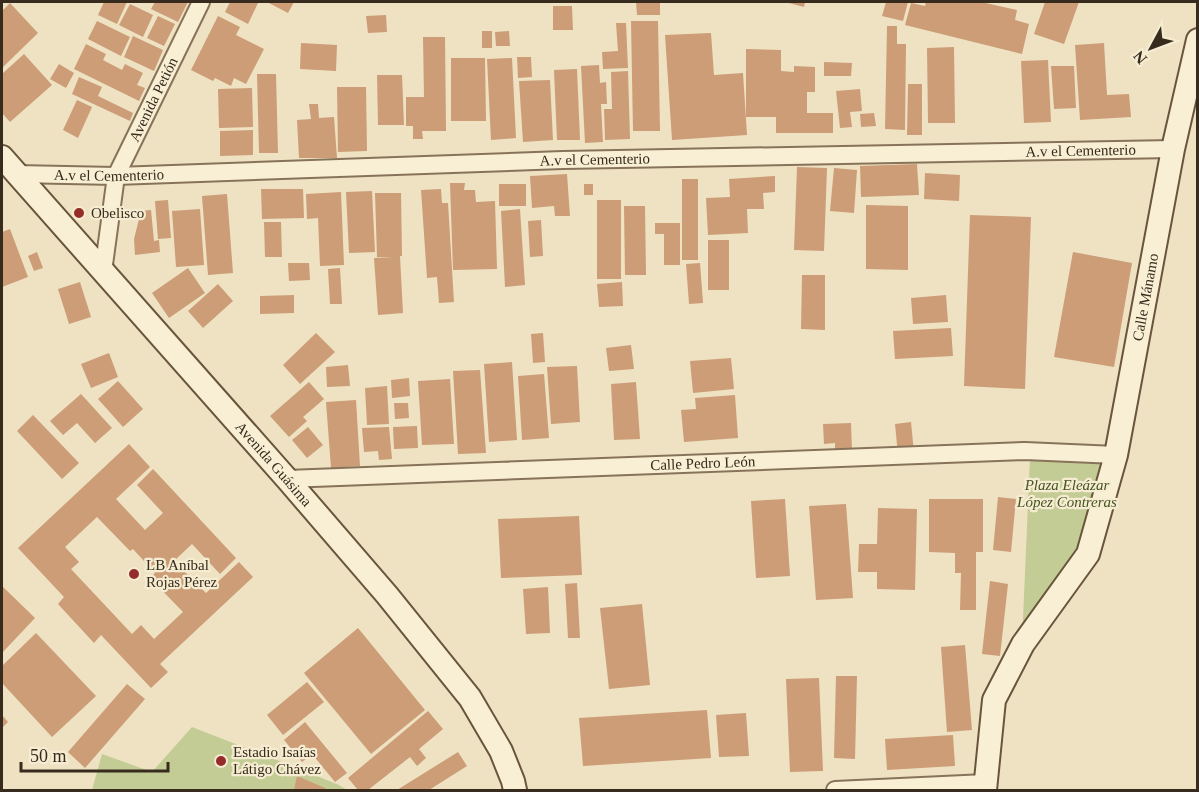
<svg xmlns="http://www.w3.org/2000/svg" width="1199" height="792" font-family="Georgia,serif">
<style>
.green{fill:#c4cc96}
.building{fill:#cc9d77;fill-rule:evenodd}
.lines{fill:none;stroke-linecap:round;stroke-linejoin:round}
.street-casing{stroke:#877359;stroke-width:20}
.secondary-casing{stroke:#69543c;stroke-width:26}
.street{stroke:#f9efd5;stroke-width:16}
.secondary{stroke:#f9efd5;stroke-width:22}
.poi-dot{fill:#962c29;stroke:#f5ecd1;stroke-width:2}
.labels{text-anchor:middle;stroke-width:4.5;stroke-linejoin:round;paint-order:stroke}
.street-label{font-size:15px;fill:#372b1d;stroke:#f5ecd1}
.poi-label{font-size:15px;fill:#372b1d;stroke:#f5ecd1;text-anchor:start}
.park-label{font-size:15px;font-style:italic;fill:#465424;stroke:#f5ecd1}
</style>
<rect width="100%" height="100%" fill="#eee2c2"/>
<g class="green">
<polygon points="1116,455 1088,554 1022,642 1030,457"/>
<polygon points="192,727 300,769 339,785 347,790 92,790 102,754 152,772"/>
</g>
<g class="building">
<polygon points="104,2 127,2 117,24 98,15"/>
<polygon points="155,2 188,2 178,22 151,9"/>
<polygon points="230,2 256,2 258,3 248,24 225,12"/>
<polygon points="267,2 294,2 288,13"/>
<polygon points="636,2 660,2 660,15 637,15"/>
<polygon points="785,2 805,2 804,7"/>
<polygon points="886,2 908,2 903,21 882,16"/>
<polygon points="926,2 981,2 1017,10 1015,20 1029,24 1022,54 905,25 911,3 925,6"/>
<polygon points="1045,2 1079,2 1064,44 1034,34"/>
<polygon points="10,3 38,33 2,68 2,11"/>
<polygon points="130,4 153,15 143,37 119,25"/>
<polygon points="553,6 572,6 573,30 553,30"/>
<polygon points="386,15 387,32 368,33 366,16"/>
<polygon points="158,16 175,24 164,46 147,38"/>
<polygon points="218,16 240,27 236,35 264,49 246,84 234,78 231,86 215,78 213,81 191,70"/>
<polygon points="97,21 130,37 121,56 88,39"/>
<polygon points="631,21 658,21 660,131 633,131"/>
<polygon points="616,23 626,23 628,68 603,69 602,52 618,51"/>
<polygon points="887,26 897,26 897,44 906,44 905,130 885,129"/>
<rect x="482" y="31" width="10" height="17"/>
<polygon points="509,31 510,46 496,46 495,32"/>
<polygon points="711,33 714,75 743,73 747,135 672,140 665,35"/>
<polygon points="133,36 163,50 154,71 124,57"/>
<polygon points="423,37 445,37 446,131 422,131 423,139 413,139 413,126 406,126 406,97 424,97"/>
<polygon points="301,43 337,45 336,71 300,69"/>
<polygon points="1104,43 1107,95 1129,94 1131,117 1080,120 1075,45"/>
<polygon points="86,44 106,54 103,60 122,70 125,64 143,73 137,85 145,88 139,101 74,69"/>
<polygon points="954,47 955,123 928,123 927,48"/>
<polygon points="746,49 781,50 781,71 794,72 794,66 815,67 815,92 807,92 807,113 833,113 833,133 776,133 776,117 746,117"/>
<polygon points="24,54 52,85 10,122 2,113 2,74"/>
<polygon points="517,57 531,57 532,77 518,78"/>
<polygon points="451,58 485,58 486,121 451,121"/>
<polygon points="512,58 516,138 491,140 487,59"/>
<polygon points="1048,60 1051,122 1024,123 1021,61"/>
<polygon points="824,62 852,63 851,76 824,76"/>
<polygon points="59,64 74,73 66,88 50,79"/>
<polygon points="599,65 600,83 606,82 607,104 601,104 603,142 585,143 581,66"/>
<polygon points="1051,66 1074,66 1076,108 1054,109"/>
<polygon points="577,69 580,140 557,140 554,70"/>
<polygon points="628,71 630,139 605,140 604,109 612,109 611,72"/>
<polygon points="257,74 276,74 278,153 259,153"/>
<polygon points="377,75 402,75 404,125 378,125"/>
<polygon points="79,77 102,87 98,96 133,113 130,121 72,94"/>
<polygon points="550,80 553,140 523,142 519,81"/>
<polygon points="908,84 922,84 922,135 907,135"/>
<polygon points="337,87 366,87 367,151 338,152"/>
<polygon points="252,88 253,127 219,128 218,89"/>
<polygon points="860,89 862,111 850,112 852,127 840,128 836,91"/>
<polygon points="77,100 92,107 78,138 63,130"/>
<polygon points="309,104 318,104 319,118 334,117 337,158 299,158 297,120 311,119"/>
<polygon points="874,113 876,126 861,127 860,114"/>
<polygon points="253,130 253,155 220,156 220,131"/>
<polygon points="917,164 919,195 861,197 860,166"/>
<polygon points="797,167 827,168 824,251 794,250"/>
<polygon points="834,168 857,170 854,213 830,211"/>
<polygon points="925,173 960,175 959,201 924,199"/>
<polygon points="567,174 570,216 555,216 554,206 532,208 530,176"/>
<polygon points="775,176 775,192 763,193 764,209 747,209 748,233 708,235 706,198 730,197 729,179"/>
<rect x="682" y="179" width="16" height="81"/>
<polygon points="450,183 465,183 464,190 475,190 476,202 495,201 497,269 453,270"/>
<rect x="499" y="184" width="27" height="22"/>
<rect x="584" y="184" width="9" height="11"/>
<polygon points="261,189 303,189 304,218 262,219"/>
<polygon points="441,189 442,203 448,203 454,302 439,303 437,277 427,278 421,190"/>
<polygon points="372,191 375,252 349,253 346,192"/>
<polygon points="341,192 344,265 320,266 318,218 307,219 306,194"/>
<polygon points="375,193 401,193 402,256 400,256 403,313 378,315 374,258 393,257 377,257"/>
<polygon points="227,194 233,273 208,275 202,196"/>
<polygon points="168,200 171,238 158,239 155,201"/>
<rect x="597" y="200" width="24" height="79"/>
<polygon points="866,205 908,206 908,270 866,269"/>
<polygon points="624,206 645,206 646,275 625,275"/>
<polygon points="200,209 204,265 176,267 172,211"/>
<polygon points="520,209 525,285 505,287 501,211"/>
<polygon points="151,210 154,241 159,240 160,252 135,255 134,239 141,211"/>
<polygon points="970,215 1031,217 1025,389 964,386"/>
<polygon points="541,220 543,256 530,257 528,221"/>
<polygon points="264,222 281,222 282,257 265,257"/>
<polygon points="655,223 680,223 680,265 664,265 664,234 655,234"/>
<polygon points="10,229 28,277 2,287 2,232"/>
<rect x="708" y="240" width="21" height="50"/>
<polygon points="37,252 43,268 34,271 28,256"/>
<polygon points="1073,252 1132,263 1114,367 1054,357"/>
<polygon points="288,263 309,263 310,280 289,281"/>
<polygon points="700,263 703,303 689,304 686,264"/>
<polygon points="188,268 205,293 169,318 152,293"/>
<polygon points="340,268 342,304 330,304 328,269"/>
<polygon points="802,275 825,275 825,330 801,329"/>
<polygon points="80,282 91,317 69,324 58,289"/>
<polygon points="622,282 623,306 599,307 597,284"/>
<polygon points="218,284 233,301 203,328 188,311"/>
<polygon points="294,295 294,313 260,314 260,296"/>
<polygon points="946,295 948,322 913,324 911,298"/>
<polygon points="951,328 953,356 895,359 893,331"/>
<polygon points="316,333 335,352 300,384 283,365"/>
<polygon points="543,333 545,362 533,363 531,334"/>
<polygon points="631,345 634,369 609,371 606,348"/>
<polygon points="109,353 118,377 91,388 81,364"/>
<polygon points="731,358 734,389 693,393 690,361"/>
<polygon points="512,362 517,440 489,442 484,364"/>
<polygon points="348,365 350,386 327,387 326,367"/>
<polygon points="577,366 580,422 551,424 547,367"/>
<polygon points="480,370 486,453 458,454 453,371"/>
<polygon points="544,374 549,438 522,440 518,376"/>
<polygon points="409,378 410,396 392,398 391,380"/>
<polygon points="450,379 454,444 422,445 418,381"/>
<polygon points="118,381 143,409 123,427 98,399"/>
<polygon points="309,382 324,399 303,417 307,421 289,437 270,416"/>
<polygon points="636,382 640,439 614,440 611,384"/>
<polygon points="387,386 389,424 367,425 365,388"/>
<polygon points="81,394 112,428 95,443 77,423 63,435 50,421"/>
<polygon points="735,395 738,438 684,442 681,410 696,409 695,398"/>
<polygon points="356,400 360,466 331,468 326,402"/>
<polygon points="394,403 408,403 409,418 395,419"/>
<polygon points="33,415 79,463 62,479 17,431"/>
<polygon points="911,422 914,453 898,455 895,424"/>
<polygon points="851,423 852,451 835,452 835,443 824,444 823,424"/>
<polygon points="417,426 418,448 394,449 393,427"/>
<polygon points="308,427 323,445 307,458 292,440"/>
<polygon points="389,427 392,459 379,460 378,451 364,452 362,428"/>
<path d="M 129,444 L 150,467 L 116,499 L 145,530 L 163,513 L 137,485 L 153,469 L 236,558 L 220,574 L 192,544 L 174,561 L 206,593 L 239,562 L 253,577 L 160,664 L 168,672 L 151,688 L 101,635 L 94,643 L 58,604 L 64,597 L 18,548 ZM 97,517 L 130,551 L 133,549 L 155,573 L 150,578 L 183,612 L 154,639 L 141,625 L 132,634 L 71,569 L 79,562 L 65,547 Z"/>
<polygon points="998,497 1016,499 1011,552 993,550"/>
<polygon points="785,499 790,576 756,578 751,501"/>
<polygon points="929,499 983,499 983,552 976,552 976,610 960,610 961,573 955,573 955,553 929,552"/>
<polygon points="846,504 853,598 816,600 809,506"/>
<polygon points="878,508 917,509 915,590 877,589 877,572 858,572 859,544 877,544"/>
<polygon points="579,516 582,575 501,578 498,519"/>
<polygon points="990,581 1008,584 1000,656 982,654"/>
<polygon points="577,583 580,638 568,638 565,584"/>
<polygon points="2,586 35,618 2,653"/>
<polygon points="548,587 550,633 526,634 523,589"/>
<polygon points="642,604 650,685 609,689 600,608"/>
<polygon points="358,628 425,710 371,754 304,673"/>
<polygon points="36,633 96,696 52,737 2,683 2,666"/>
<polygon points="965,645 972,730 947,732 941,647"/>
<polygon points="836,676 857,676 855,759 834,758"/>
<polygon points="819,678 823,771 790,772 786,679"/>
<polygon points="307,682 324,702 283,735 267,715"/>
<polygon points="127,684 145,699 85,768 68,752"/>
<polygon points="707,710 711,758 583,766 579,718"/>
<polygon points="428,711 443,729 419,749 426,758 417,766 410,757 368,790 358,790 348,778"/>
<polygon points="746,713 749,756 719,757 716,715"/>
<polygon points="2,715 8,722 2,728"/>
<polygon points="305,722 347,773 335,782 312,754 302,762 284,740"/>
<polygon points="953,735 955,766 887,770 885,739"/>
<polygon points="458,752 467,766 429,790 397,790"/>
<polygon points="297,776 323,787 328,790 294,790"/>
</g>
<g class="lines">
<g class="street-casing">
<g id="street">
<path id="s1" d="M 16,174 L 116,176 L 563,160 L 1173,149"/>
<path id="s2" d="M 103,272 L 116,176 L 201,2"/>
<path id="s3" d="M 287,479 L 1025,451 L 1116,455"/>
<polyline points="835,790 986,783"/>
</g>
</g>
<g class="secondary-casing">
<g id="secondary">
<path id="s4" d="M 2,157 L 287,479 L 387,595 L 470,698 L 501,751 L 513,781 L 515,790"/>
<path id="s5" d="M 985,790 L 994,700 L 1023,644 L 1088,554 L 1116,455 L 1173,149 L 1198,40"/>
</g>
</g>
<use href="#street" class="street"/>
<use href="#secondary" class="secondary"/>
</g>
<g class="poi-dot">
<circle cx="79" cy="213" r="6"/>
<circle cx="134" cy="574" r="6"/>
<circle cx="221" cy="761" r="6"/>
</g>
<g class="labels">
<g class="street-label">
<text dy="5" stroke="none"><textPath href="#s2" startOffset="182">Avenida Petión</textPath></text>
<text dy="5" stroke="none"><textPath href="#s1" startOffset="1065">A.v el Cementerio</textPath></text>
<text dy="5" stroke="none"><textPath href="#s1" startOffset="579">A.v el Cementerio</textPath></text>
<text dy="5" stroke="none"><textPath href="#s1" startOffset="93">A.v el Cementerio</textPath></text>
<text dy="5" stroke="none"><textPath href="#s5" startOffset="528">Calle Mánamo</textPath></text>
<text dy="5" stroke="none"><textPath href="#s3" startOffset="416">Calle Pedro León</textPath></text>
<text dy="5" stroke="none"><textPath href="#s4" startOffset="410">Avenida Guásima</textPath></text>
</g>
<g class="poi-label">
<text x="91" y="218">Obelisco</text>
<text x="146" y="570">LB Aníbal<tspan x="146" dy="17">Rojas Pérez</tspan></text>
<text x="233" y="757">Estadio Isaías<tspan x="233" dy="17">Látigo Chávez</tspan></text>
</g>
<g class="park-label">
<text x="1067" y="490">Plaza Eleázar<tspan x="1067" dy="17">López Contreras</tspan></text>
</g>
</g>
<rect width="1199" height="792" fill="none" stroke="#372b1d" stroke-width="6"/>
<g transform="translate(1151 48) rotate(229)" stroke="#f5ecd1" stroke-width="4.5" paint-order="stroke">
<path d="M0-4.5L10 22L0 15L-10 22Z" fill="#372b1d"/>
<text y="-9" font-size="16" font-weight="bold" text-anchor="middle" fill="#372b1d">N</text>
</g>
<path d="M21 762v9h147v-9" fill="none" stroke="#372b1d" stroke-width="3"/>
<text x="30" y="762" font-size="18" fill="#372b1d" stroke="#f5ecd1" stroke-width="4.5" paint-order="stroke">50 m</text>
</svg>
